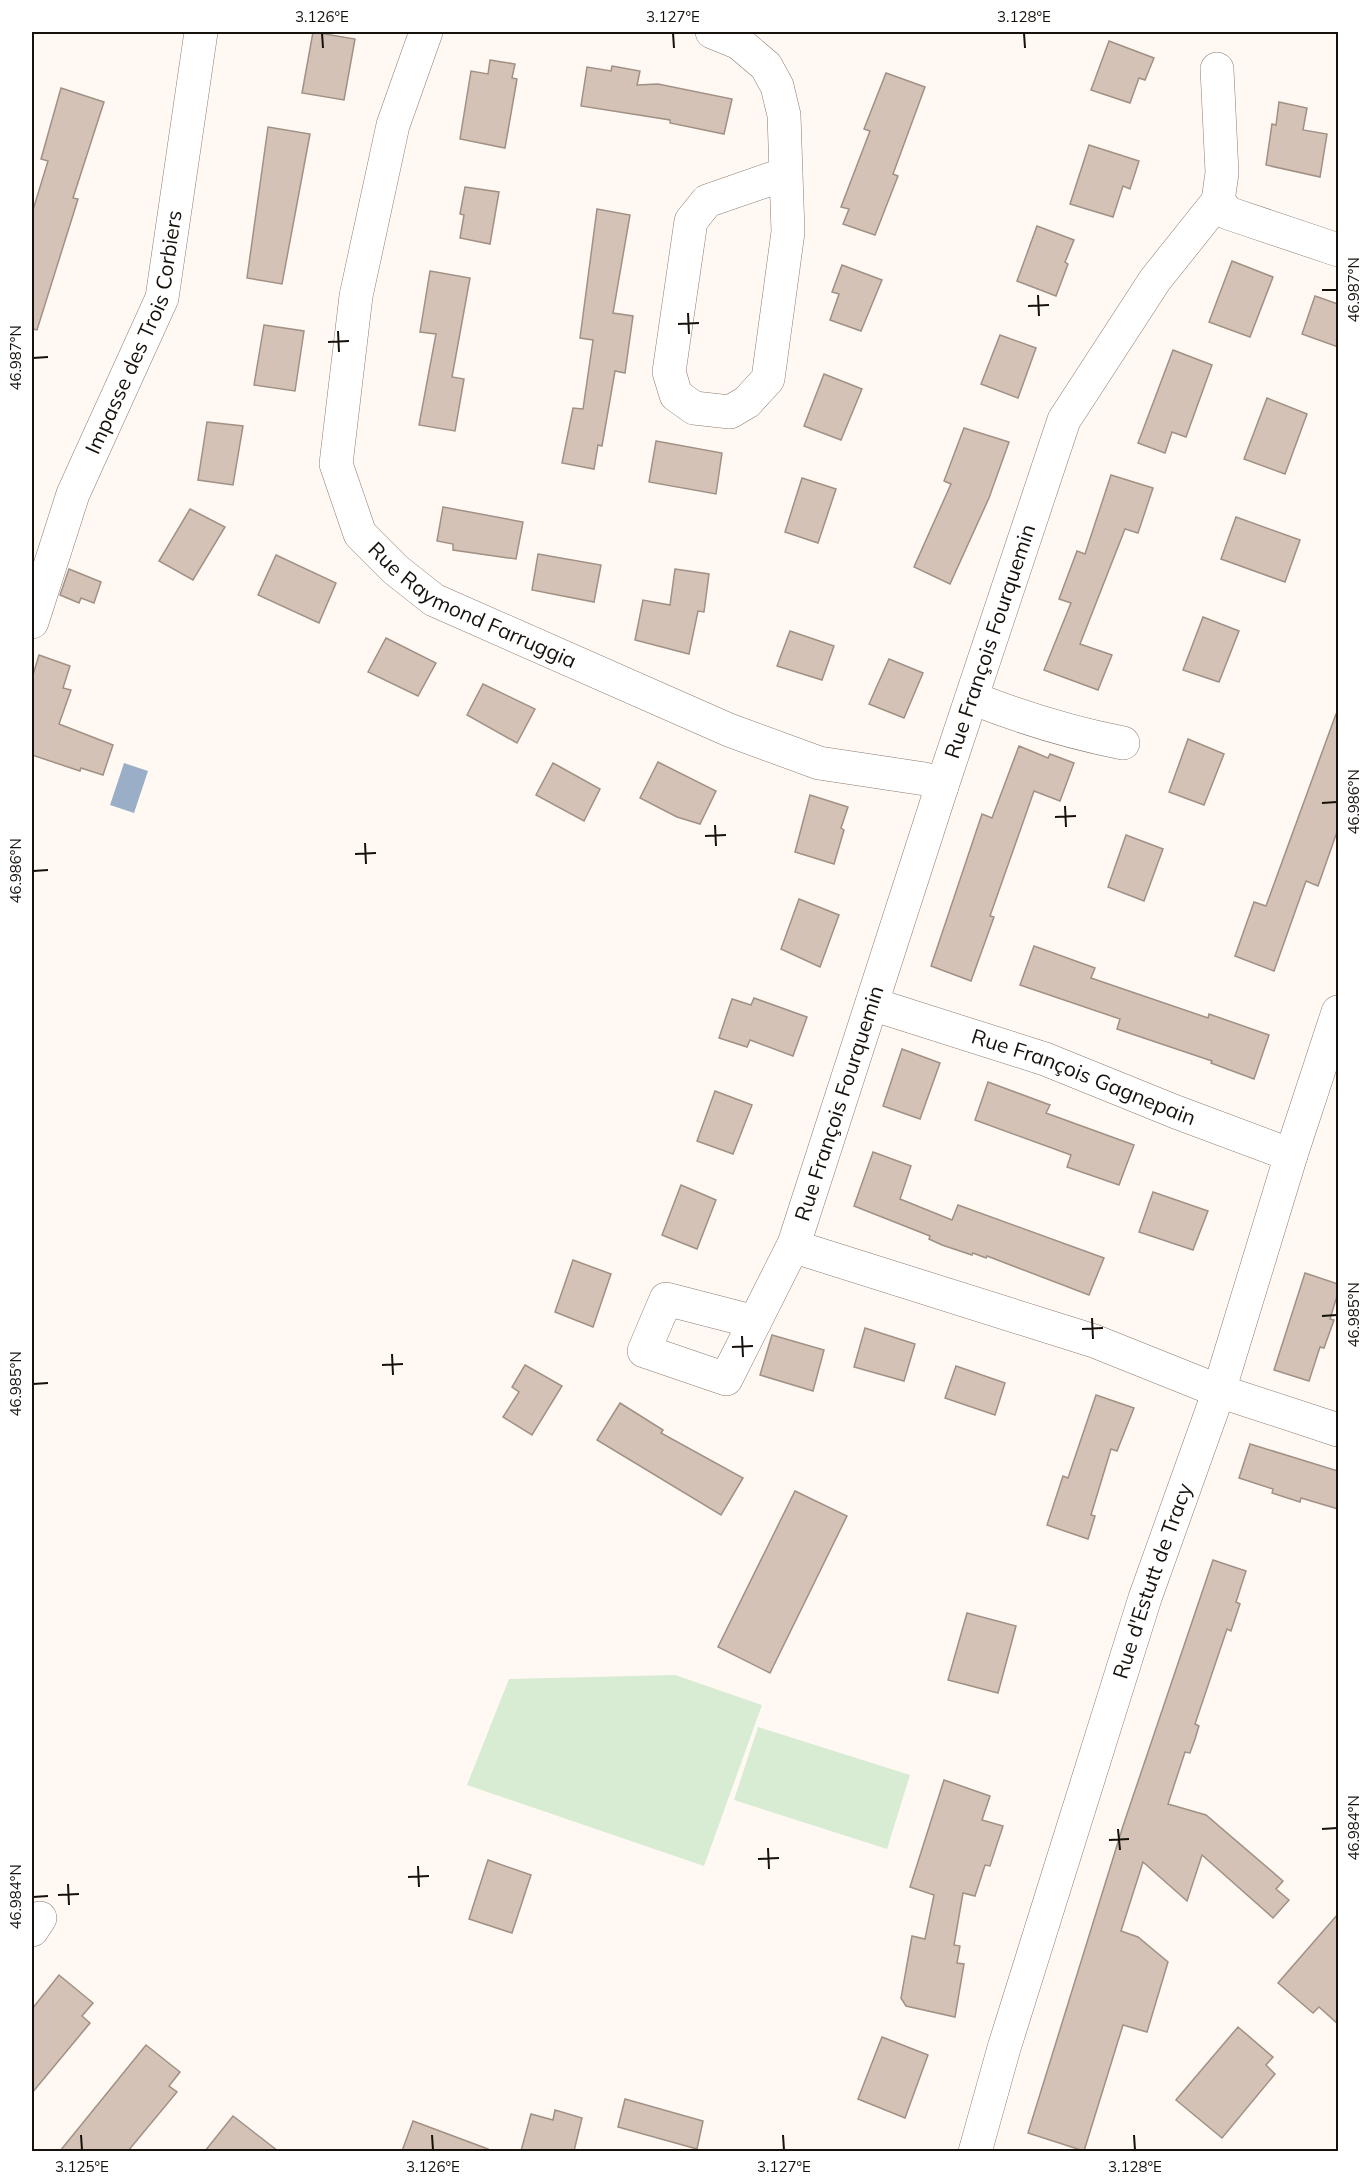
<svg xmlns="http://www.w3.org/2000/svg" width="1370" height="2183" font-family="Mulish,sans-serif">
<style>
.green{fill:#d7ecd2}
.water{fill:#9aafc7}
.building{fill:#d3c2b5;stroke:#a19185;stroke-width:1.5}
.lines{fill:none;stroke-linecap:round;stroke-linejoin:round}
.street-casing{stroke:#8c7c71;stroke-width:34}
.street{stroke:#fff;stroke-width:33}
.ticks{fill:none;stroke:#17110c;stroke-width:2}
.labels{text-anchor:middle;stroke-width:5;stroke-linejoin:round;paint-order:stroke}
.street-label{font-size:21px;fill:#17110c;stroke:#fff}
.neatline{fill:none;stroke:#17110c;stroke-width:2}
.ticks-label{font-size:15px;text-anchor:middle;fill:#17110c}
</style>
<rect width="100%" height="100%" fill="#fff8f3"/>
<g class="green">
<polygon points="675,1675 762,1705 704,1866 467,1785 509,1679"/>
<polygon points="758,1727 910,1775 887,1849 734,1800"/>
</g>
<polygon class="water" points="124,763 148,771 134,813 110,805"/>
<g class="building">
<polygon points="313,32 355,39 344,100 302,93"/>
<polygon points="1109,41 1154,58 1145,80 1139,78 1130,103 1091,90"/>
<polygon points="490,60 515,64 512,78 517,79 505,148 460,139 471,71 488,74"/>
<polygon points="612,66 640,71 637,85 658,84 732,99 724,134 670,123 670,120 581,106 587,67 611,71"/>
<polygon points="886,73 925,87 893,174 898,176 875,235 843,224 849,209 841,207 870,131 864,129"/>
<polygon points="61,88 104,102 73,198 78,199 37,330 32,329 32,213 48,161 41,159"/>
<polygon points="1279,102 1307,108 1303,130 1327,134 1320,177 1266,165 1272,124 1276,125"/>
<polygon points="268,127 310,134 282,284 247,278"/>
<polygon points="1089,145 1139,161 1130,189 1123,186 1113,217 1070,204"/>
<polygon points="465,187 499,192 490,244 460,238 464,215 460,214"/>
<polygon points="597,209 630,215 613,313 633,316 625,373 615,371 602,446 598,445 594,469 562,463 573,408 583,409 593,340 580,338"/>
<polygon points="1037,226 1074,240 1065,262 1068,264 1056,296 1017,281"/>
<polygon points="1232,261 1273,277 1250,337 1209,322"/>
<polygon points="842,265 882,280 861,331 830,320 839,294 832,292"/>
<polygon points="430,271 470,278 452,377 464,379 455,431 419,425 436,334 420,332"/>
<polygon points="1315,296 1338,304 1338,347 1302,334"/>
<polygon points="264,325 304,331 295,391 254,385"/>
<polygon points="1000,335 1036,348 1018,398 981,384"/>
<polygon points="1173,350 1212,365 1186,437 1172,432 1165,453 1138,443"/>
<polygon points="824,374 862,389 841,440 804,426"/>
<polygon points="1267,398 1307,414 1285,474 1244,459"/>
<polygon points="207,422 243,426 233,485 198,480"/>
<polygon points="964,428 1009,442 989,498 950,584 914,567 951,484 944,481"/>
<polygon points="656,441 722,453 716,494 649,482"/>
<polygon points="1111,475 1153,488 1138,533 1125,529 1080,644 1112,655 1098,690 1044,670 1071,603 1059,599 1077,551 1085,554"/>
<polygon points="802,478 836,489 818,543 785,532"/>
<polygon points="443,507 523,522 516,559 453,550 453,544 437,541"/>
<polygon points="190,509 225,527 193,580 159,561"/>
<polygon points="1236,517 1300,540 1285,582 1221,559"/>
<polygon points="538,554 601,565 594,602 532,590"/>
<polygon points="276,555 336,583 319,623 258,595"/>
<polygon points="69,569 101,582 94,603 81,598 79,603 60,595"/>
<polygon points="675,569 709,574 704,612 698,611 689,654 635,640 643,600 670,605"/>
<polygon points="1203,617 1239,631 1219,682 1183,670"/>
<polygon points="790,631 834,646 822,680 777,666"/>
<polygon points="386,638 436,663 418,696 368,672"/>
<polygon points="39,655 70,666 63,688 71,690 59,724 113,745 103,775 81,768 80,771 32,755 32,678"/>
<polygon points="889,659 923,673 904,718 869,704"/>
<polygon points="483,684 535,709 517,743 467,715"/>
<polygon points="1336,714 1338,714 1338,829 1318,886 1306,881 1274,971 1235,956 1254,902 1266,906"/>
<polygon points="1188,739 1224,754 1204,805 1169,792"/>
<polygon points="1019,746 1048,758 1050,754 1074,763 1060,801 1034,791 990,916 994,917 971,981 931,966 982,814 992,818"/>
<polygon points="658,762 716,791 700,824 677,817 640,798"/>
<polygon points="553,763 600,789 584,821 536,795"/>
<polygon points="810,795 848,807 841,828 844,830 834,864 795,852"/>
<polygon points="1126,835 1163,849 1144,901 1108,887"/>
<polygon points="799,899 839,915 820,967 781,949"/>
<polygon points="1034,946 1095,968 1091,978 1208,1018 1209,1014 1269,1035 1254,1079 1211,1063 1212,1061 1117,1029 1120,1019 1020,985"/>
<polygon points="754,998 807,1017 793,1056 750,1040 747,1047 719,1038 732,999 751,1005"/>
<polygon points="902,1049 940,1063 920,1119 883,1106"/>
<polygon points="988,1082 1050,1105 1046,1113 1134,1145 1119,1185 1067,1167 1071,1155 975,1120"/>
<polygon points="715,1091 752,1105 733,1154 697,1141"/>
<polygon points="873,1152 911,1166 900,1199 952,1220 958,1205 1104,1258 1089,1295 987,1256 986,1258 973,1253 972,1255 942,1245 929,1239 930,1236 854,1206"/>
<polygon points="681,1185 716,1200 697,1249 662,1235"/>
<polygon points="1153,1192 1208,1211 1193,1250 1139,1232"/>
<polygon points="573,1260 611,1274 593,1327 555,1312"/>
<polygon points="1305,1273 1338,1284 1338,1293 1330,1319 1334,1320 1324,1348 1320,1347 1309,1381 1274,1370"/>
<polygon points="865,1328 915,1344 904,1381 854,1367"/>
<polygon points="772,1335 824,1350 813,1391 760,1375"/>
<polygon points="525,1365 562,1386 532,1435 503,1417 519,1392 512,1387"/>
<polygon points="956,1366 1005,1383 995,1415 945,1398"/>
<polygon points="1096,1395 1134,1408 1117,1451 1111,1449 1091,1515 1095,1516 1088,1539 1047,1525 1063,1476 1068,1478"/>
<polygon points="620,1403 663,1430 661,1433 743,1478 721,1515 597,1440"/>
<polygon points="1250,1444 1338,1471 1338,1509 1301,1498 1300,1502 1272,1493 1273,1489 1239,1478"/>
<polygon points="795,1491 847,1516 770,1673 718,1647"/>
<polygon points="1213,1560 1246,1571 1236,1602 1240,1604 1231,1631 1227,1629 1195,1724 1199,1726 1195,1739 1190,1753 1185,1752 1168,1804 1206,1815 1283,1881 1276,1889 1289,1900 1273,1918 1202,1855 1187,1901 1143,1862 1121,1931 1138,1937 1168,1962 1147,2032 1123,2025 1084,2151 1028,2133 1123,1826"/>
<polygon points="967,1613 1016,1626 998,1693 948,1680"/>
<polygon points="944,1780 990,1796 982,1820 1003,1826 990,1866 985,1865 975,1896 963,1893 954,1945 960,1946 957,1963 964,1964 955,2017 906,2006 901,1998 912,1936 925,1939 934,1895 910,1887"/>
<polygon points="488,1860 531,1875 512,1933 469,1919"/>
<polygon points="1338,1914 1338,2024 1319,2007 1313,2013 1278,1983"/>
<polygon points="59,1975 93,2003 82,2016 90,2023 32,2093 32,2009"/>
<polygon points="1238,2027 1273,2057 1266,2065 1275,2074 1222,2138 1176,2100"/>
<polygon points="882,2037 928,2055 905,2118 858,2099"/>
<polygon points="146,2045 180,2072 169,2086 177,2092 128,2151 60,2151"/>
<polygon points="625,2099 703,2121 697,2149 618,2127"/>
<polygon points="555,2110 582,2118 574,2151 521,2151 531,2114 553,2120"/>
<polygon points="233,2116 278,2151 205,2151"/>
<polygon points="413,2121 488,2149 487,2151 402,2151"/>
</g>
<g class="lines">
<g class="street-casing">
<g id="street">
<path id="s1" d="M 426,32 L 393,125 L 356,296 L 336,464 L 360,534 L 396,570 L 434,600 L 729,730 L 819,763 L 925,779 L 942,786"/>
<polyline points="712,32 739,43 766,66 777,86 784,115 788,232 768,379 747,402 730,412 694,408 676,395 669,372 691,221 707,201 785,174"/>
<polyline points="1217,69 1222,173 1218,201"/>
<path id="s2" d="M 32,622 L 73,494 L 162,298 L 201,32"/>
<path d="M 972,698 C 1020,717 1072,733 1123,743"/>
<path id="s3" d="M 872,1004 L 1045,1059 L 1176,1112 L 1291,1155"/>
<polyline points="794,1244 808,1251 1094,1341 1219,1391 1338,1430"/>
<path id="s4" d="M 755,1322 L 666,1299 L 644,1351 L 726,1379 L 794,1244 L 942,786 L 1064,420 L 1155,280 L 1218,201 L 1228,213 L 1338,250"/>
<polyline points="32,1930 40,1918"/>
<path id="s5" d="M 975,2152 L 1004,2048 L 1145,1598 L 1219,1391 L 1291,1155 L 1338,1012"/>
</g>
</g>
<use href="#street" class="street"/>
</g>
<path class="ticks" d="M 322,33 L 323,48M 673,33 L 674,48M 1024,33 L 1025,48M 1322,290 L 1337,290M 1038,295 L 1039,316M 1028,306 L 1049,305M 688,313 L 689,334M 678,324 L 699,323M 338,331 L 339,352M 328,342 L 349,341M 33,358 L 48,357M 1322,803 L 1337,802M 1065,806 L 1066,827M 1055,817 L 1076,816M 715,825 L 716,846M 705,836 L 726,835M 365,843 L 366,864M 355,854 L 376,853M 33,871 L 48,870M 1322,1316 L 1337,1315M 1092,1318 L 1093,1339M 1082,1329 L 1103,1328M 742,1336 L 743,1357M 732,1347 L 753,1346M 392,1354 L 393,1375M 382,1365 L 403,1364M 33,1384 L 48,1383M 1118,1829 L 1120,1850M 1322,1829 L 1337,1828M 1109,1840 L 1129,1839M 768,1848 L 769,1869M 758,1859 L 779,1858M 418,1866 L 419,1887M 408,1877 L 429,1876M 68,1884 L 69,1905M 58,1895 L 79,1894M 33,1897 L 48,1896M 81,2135 L 82,2150M 432,2135 L 433,2150M 783,2135 L 784,2150M 1134,2135 L 1135,2150"/>
<g class="labels">
<g class="street-label">
<text dy="7" stroke="none"><textPath href="#s2" startOffset="309">Impasse des Trois Corbiers</textPath></text>
<text dy="7" stroke="none"><textPath href="#s1" startOffset="652">Rue Raymond Farruggia</textPath></text>
<text dy="7" stroke="none"><textPath href="#s4" startOffset="1020">Rue François Fourquemin</textPath></text>
<text dy="7" stroke="none"><textPath href="#s3" startOffset="224">Rue François Gagnepain</textPath></text>
<text dy="7" stroke="none"><textPath href="#s4" startOffset="534">Rue François Fourquemin</textPath></text>
<text dy="7" stroke="none"><textPath href="#s5" startOffset="598">Rue d'Estutt de Tracy</textPath></text>
</g>
</g>
<rect width="1370" height="2183" fill="none" stroke="#ffffff" stroke-width="66"/>
<rect x="33" y="33" width="1304" height="2117" class="neatline"/>
<g class="ticks-label">
<text x="322" y="22">3.126°E</text>
<text x="673" y="22">3.127°E</text>
<text x="1024" y="22">3.128°E</text>
<text transform="translate(1354 290) rotate(-90)" y="5">46.987°N</text>
<text transform="translate(16 358) rotate(-90)" y="5">46.987°N</text>
<text transform="translate(1354 802) rotate(-90)" y="5">46.986°N</text>
<text transform="translate(16 871) rotate(-90)" y="5">46.986°N</text>
<text transform="translate(1354 1315) rotate(-90)" y="5">46.985°N</text>
<text transform="translate(16 1384) rotate(-90)" y="5">46.985°N</text>
<text transform="translate(1354 1828) rotate(-90)" y="5">46.984°N</text>
<text transform="translate(16 1897) rotate(-90)" y="5">46.984°N</text>
<text x="82" y="2172">3.125°E</text>
<text x="433" y="2172">3.126°E</text>
<text x="784" y="2172">3.127°E</text>
<text x="1135" y="2172">3.128°E</text>
</g>
</svg>
